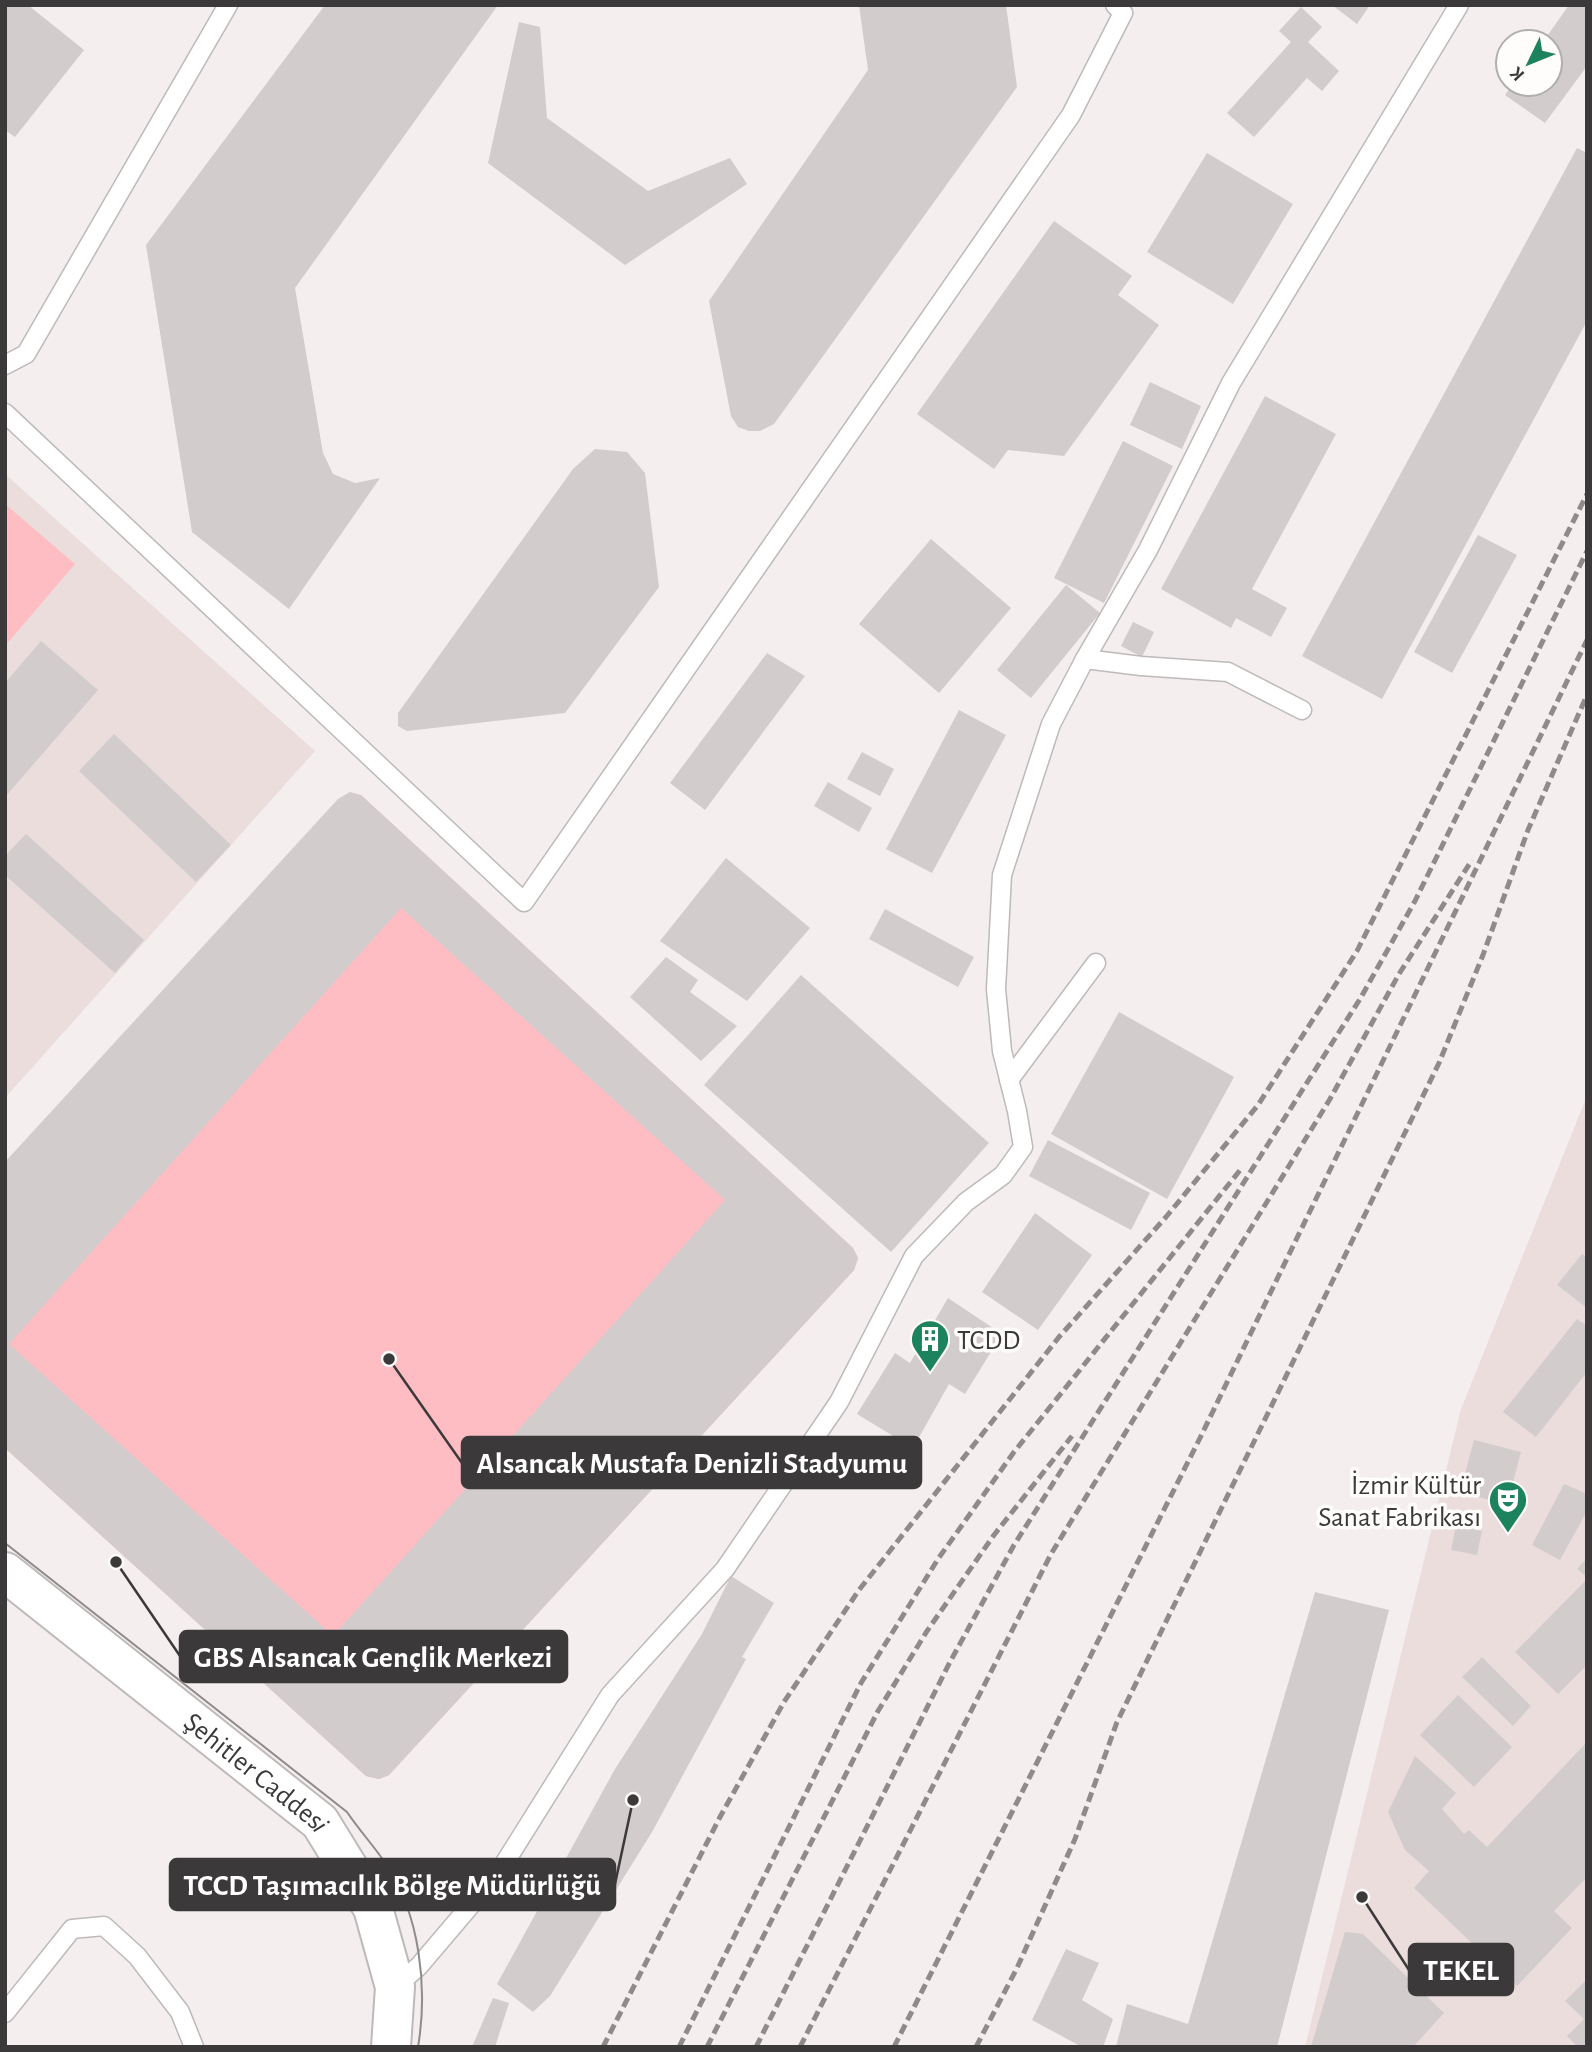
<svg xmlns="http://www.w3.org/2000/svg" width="1592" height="2052" font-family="'Alegreya Sans',sans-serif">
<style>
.built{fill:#ecdddd}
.green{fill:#febdc2}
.building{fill:#d2cccc;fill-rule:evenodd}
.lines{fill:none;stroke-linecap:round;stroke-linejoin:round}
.service-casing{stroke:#bfb9b9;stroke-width:21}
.tertiary-casing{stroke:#bfb9b9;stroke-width:42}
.service{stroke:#fff;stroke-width:18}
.tertiary{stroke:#fff;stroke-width:38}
.tram{stroke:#8f8b8b;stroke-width:2}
.rail{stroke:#8f8b8b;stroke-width:5;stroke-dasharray:10 5;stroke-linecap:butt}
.labels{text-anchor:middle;stroke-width:7;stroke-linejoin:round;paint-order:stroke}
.poi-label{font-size:28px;fill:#3b3939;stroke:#fffcfc;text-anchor:start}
.street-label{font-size:28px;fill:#3b3939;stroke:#fffcfc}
.leader{fill:none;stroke:#3b3939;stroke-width:2.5}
.callout-dot{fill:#3b3939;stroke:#fffcfc;stroke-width:2.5}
.callout{fill:#3b3939;stroke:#3b3939;stroke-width:2.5}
.callout-label{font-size:30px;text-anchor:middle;font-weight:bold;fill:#fff}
</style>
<rect width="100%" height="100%" fill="#f4eeee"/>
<g class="built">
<polygon points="5,474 315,751 5,1098"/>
<polygon points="1587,1096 1587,2047 1305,2047 1461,1409"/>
</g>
<g class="green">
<polygon points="5,504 75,564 5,646"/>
<polygon points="361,795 853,1248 858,1258 854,1270 389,1775 379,1779 366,1776 5,1448 5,1162"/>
</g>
<g class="building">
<polygon points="5,5 28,5 84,50 15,137 5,130"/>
<polygon points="325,5 498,5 295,288 323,453 333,474 355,483 380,478 289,609 192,532 146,245"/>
<polygon points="859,5 1006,5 1017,87 774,424 760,431 749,431 738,427 731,416 709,301 868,70"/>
<polygon points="1332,5 1370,5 1357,24"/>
<polygon points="1569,5 1587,5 1587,66 1545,123 1505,95 1513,84 1550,84 1550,42 1543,42"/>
<polygon points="1301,7 1322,27 1308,42 1339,71 1322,91 1307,78 1254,137 1227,113 1291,42 1279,31"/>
<polygon points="519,22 540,27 547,118 648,191 730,158 747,184 625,265 488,163"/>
<polygon points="1577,148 1587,153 1587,321 1382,699 1302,656"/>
<polygon points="1207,153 1293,204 1233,304 1147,252"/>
<polygon points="1054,221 1132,276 1118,295 1159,325 1064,456 1008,450 994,469 917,414"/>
<polygon points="1150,382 1201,406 1182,449 1130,425"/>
<polygon points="1265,396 1336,434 1252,589 1287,608 1271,637 1236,618 1231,628 1161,589"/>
<polygon points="1123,441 1173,466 1104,603 1054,578"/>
<polygon points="595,449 627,452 645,473 659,587 565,713 407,731 398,726 398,713 573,469"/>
<polygon points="1478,535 1517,555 1452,673 1414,652"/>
<polygon points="931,539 1011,608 939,693 859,624"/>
<polygon points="1066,585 1100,613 1031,698 997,670"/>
<polygon points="1133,622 1154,632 1142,657 1121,646"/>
<polygon points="41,641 98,690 5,797 5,683"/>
<polygon points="767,653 805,676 705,810 670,783"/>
<polygon points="959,710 1006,735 932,873 886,849"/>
<polygon points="114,734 231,845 196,882 79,771"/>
<polygon points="862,752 894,769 880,796 847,779"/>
<polygon points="828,782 872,808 859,832 814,806"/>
<path d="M 350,792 L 361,795 L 438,866 L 853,1248 L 858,1258 L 854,1270 L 389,1775 L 379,1779 L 366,1776 L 5,1448 L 5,1162 L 338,799 ZM 401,908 L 725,1200 L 333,1636 L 9,1344 Z"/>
<polygon points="26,834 144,940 115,973 5,875 5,856"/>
<polygon points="726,858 810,928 747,1001 660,941"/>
<polygon points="885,909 974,957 958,987 869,939"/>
<polygon points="666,957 698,980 690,992 737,1026 701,1061 630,997"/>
<polygon points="801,975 989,1143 891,1252 704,1085"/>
<polygon points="1119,1012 1234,1077 1167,1199 1051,1134"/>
<polygon points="1048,1140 1150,1193 1131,1230 1029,1176"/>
<polygon points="1035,1213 1092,1255 1038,1330 982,1292"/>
<polygon points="1582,1254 1587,1258 1587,1308 1557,1285"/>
<polygon points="948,1298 1002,1334 965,1394 949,1384 913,1448 857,1414 895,1353 910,1363"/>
<polygon points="1577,1319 1587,1326 1587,1372 1536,1437 1503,1412"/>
<polygon points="1474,1440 1521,1452 1507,1505 1460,1492"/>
<polygon points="1564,1484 1587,1494 1587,1511 1560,1560 1532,1545"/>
<polygon points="1456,1526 1482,1531 1477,1555 1451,1550"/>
<polygon points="1587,1558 1587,1577 1577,1569"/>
<polygon points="731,1576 774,1603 742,1657 746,1659 652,1832 550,1996 533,2012 497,1984 615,1769 702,1634"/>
<polygon points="1587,1579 1587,1665 1558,1694 1515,1652"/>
<polygon points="1315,1592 1389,1610 1277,2047 1116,2047 1127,2004 1188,2024"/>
<polygon points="1482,1657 1531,1706 1513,1726 1462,1677"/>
<polygon points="1458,1695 1512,1747 1474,1787 1420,1735"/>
<polygon points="1587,1742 1587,1877 1554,1911 1572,1928 1517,1986 1414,1888 1429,1871 1405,1850 1388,1812 1415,1756 1456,1793 1442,1809 1464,1834 1469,1830 1487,1847"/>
<polygon points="1345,1932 1363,1934 1444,2013 1413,2047 1311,2047"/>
<polygon points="1066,1949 1099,1963 1082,2000 1113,2019 1103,2047 1082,2047 1032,2020"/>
<polygon points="1587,1979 1587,2047 1578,2047 1567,2036 1584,2019 1565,2001"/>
<polygon points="493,1998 509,2003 495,2047 472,2047"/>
</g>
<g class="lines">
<g class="service-casing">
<g id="service">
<polyline points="5,365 26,354 228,5"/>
<polyline points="5,413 524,902 1071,115 1123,13 1115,5"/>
<polyline points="1085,659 1148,550 1231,383 1459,5"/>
<polyline points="1009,1080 1096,963"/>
<polyline points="395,1987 419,1966 499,1872 610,1695 725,1569 839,1402 914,1256 966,1202 1003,1175 1023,1147 1017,1111 1002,1051 996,989 1002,875 1051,724 1085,659 1141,666 1228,672 1302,710"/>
<polyline points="5,2013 72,1929 104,1926 137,1956 180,2012 194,2047"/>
</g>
</g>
<g class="tertiary-casing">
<g id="tertiary">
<path id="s1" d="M 5,1572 L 320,1822 L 373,1908 L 395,1987 L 391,2047"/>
</g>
</g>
<use href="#service" class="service"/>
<use href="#tertiary" class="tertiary"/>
<path class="tram" d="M 5,1543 L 347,1812 C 359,1830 374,1846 386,1864 C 420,1915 428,1988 418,2047"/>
<g class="rail">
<polyline points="603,2047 720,1817 784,1702 859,1590 1059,1337 1166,1217 1258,1105 1357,951 1587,494"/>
<polyline points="679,2047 861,1683 938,1559 1014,1452 1241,1169"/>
<polyline points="707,2047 878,1711 927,1631 994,1535 1072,1436"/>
<polyline points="756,2047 950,1662 1014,1545 1360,999 1415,901 1587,551"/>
<polyline points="800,2047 1051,1554 1330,1099 1399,974 1472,860"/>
<polyline points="894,2047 1201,1436 1587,640"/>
<polyline points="976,2047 1017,1968 1075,1839 1117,1722 1439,1063 1483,955 1528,830 1587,695"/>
</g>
</g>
<defs>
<g id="building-pin" transform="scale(2.0125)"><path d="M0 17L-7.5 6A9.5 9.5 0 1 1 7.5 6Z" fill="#1d835e" stroke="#fffcfc"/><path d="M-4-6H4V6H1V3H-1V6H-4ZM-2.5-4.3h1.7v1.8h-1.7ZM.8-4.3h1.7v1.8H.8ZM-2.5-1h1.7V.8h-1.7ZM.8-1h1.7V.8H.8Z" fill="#fff"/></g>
<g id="theatre-pin" transform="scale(2.0125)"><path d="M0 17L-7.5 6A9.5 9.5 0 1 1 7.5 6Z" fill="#1d835e" stroke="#fffcfc"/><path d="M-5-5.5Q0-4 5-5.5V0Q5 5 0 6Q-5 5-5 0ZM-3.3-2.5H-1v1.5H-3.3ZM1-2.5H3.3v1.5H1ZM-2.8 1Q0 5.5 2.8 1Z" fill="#fff"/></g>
</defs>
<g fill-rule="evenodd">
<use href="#building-pin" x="930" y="1339"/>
<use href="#theatre-pin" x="1508" y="1500"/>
</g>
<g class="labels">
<g class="poi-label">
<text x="957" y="1349">TCDD</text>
<text x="1481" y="1494" text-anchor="end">İzmir Kültür<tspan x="1481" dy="32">Sanat Fabrikası</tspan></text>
</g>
<g class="street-label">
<text dy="10" stroke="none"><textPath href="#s1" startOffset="322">Şehitler Caddesi</textPath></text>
</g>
</g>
<path class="leader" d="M389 1359L462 1463M116 1562L180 1656M633 1800L615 1884M1362 1897L1409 1970"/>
<g class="callout-dot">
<circle cx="389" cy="1359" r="7"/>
<circle cx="116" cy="1562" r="7"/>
<circle cx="633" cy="1800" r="7"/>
<circle cx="1362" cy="1897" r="7"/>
</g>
<g class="callout">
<rect x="462" y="1437" width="459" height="51" rx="7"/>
<rect x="180" y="1631" width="387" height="51" rx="7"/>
<rect x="170" y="1859" width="445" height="51" rx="7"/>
<rect x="1409" y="1944" width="104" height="51" rx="7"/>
</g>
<g class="callout-label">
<text x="692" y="1473">Alsancak Mustafa Denizli Stadyumu</text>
<text x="373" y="1667">GBS Alsancak Gençlik Merkezi</text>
<text x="392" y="1895">TCCD Taşımacılık Bölge Müdürlüğü</text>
<text x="1461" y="1980">TEKEL</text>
</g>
<rect width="1592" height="2052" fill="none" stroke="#3b3939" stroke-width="14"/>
<g transform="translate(1529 63) rotate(227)"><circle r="33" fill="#fffcfc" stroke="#b1aeae" stroke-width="2"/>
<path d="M0-5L12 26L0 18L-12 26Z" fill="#1d835e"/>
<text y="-10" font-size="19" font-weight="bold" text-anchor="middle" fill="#3b3939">K</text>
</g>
</svg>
